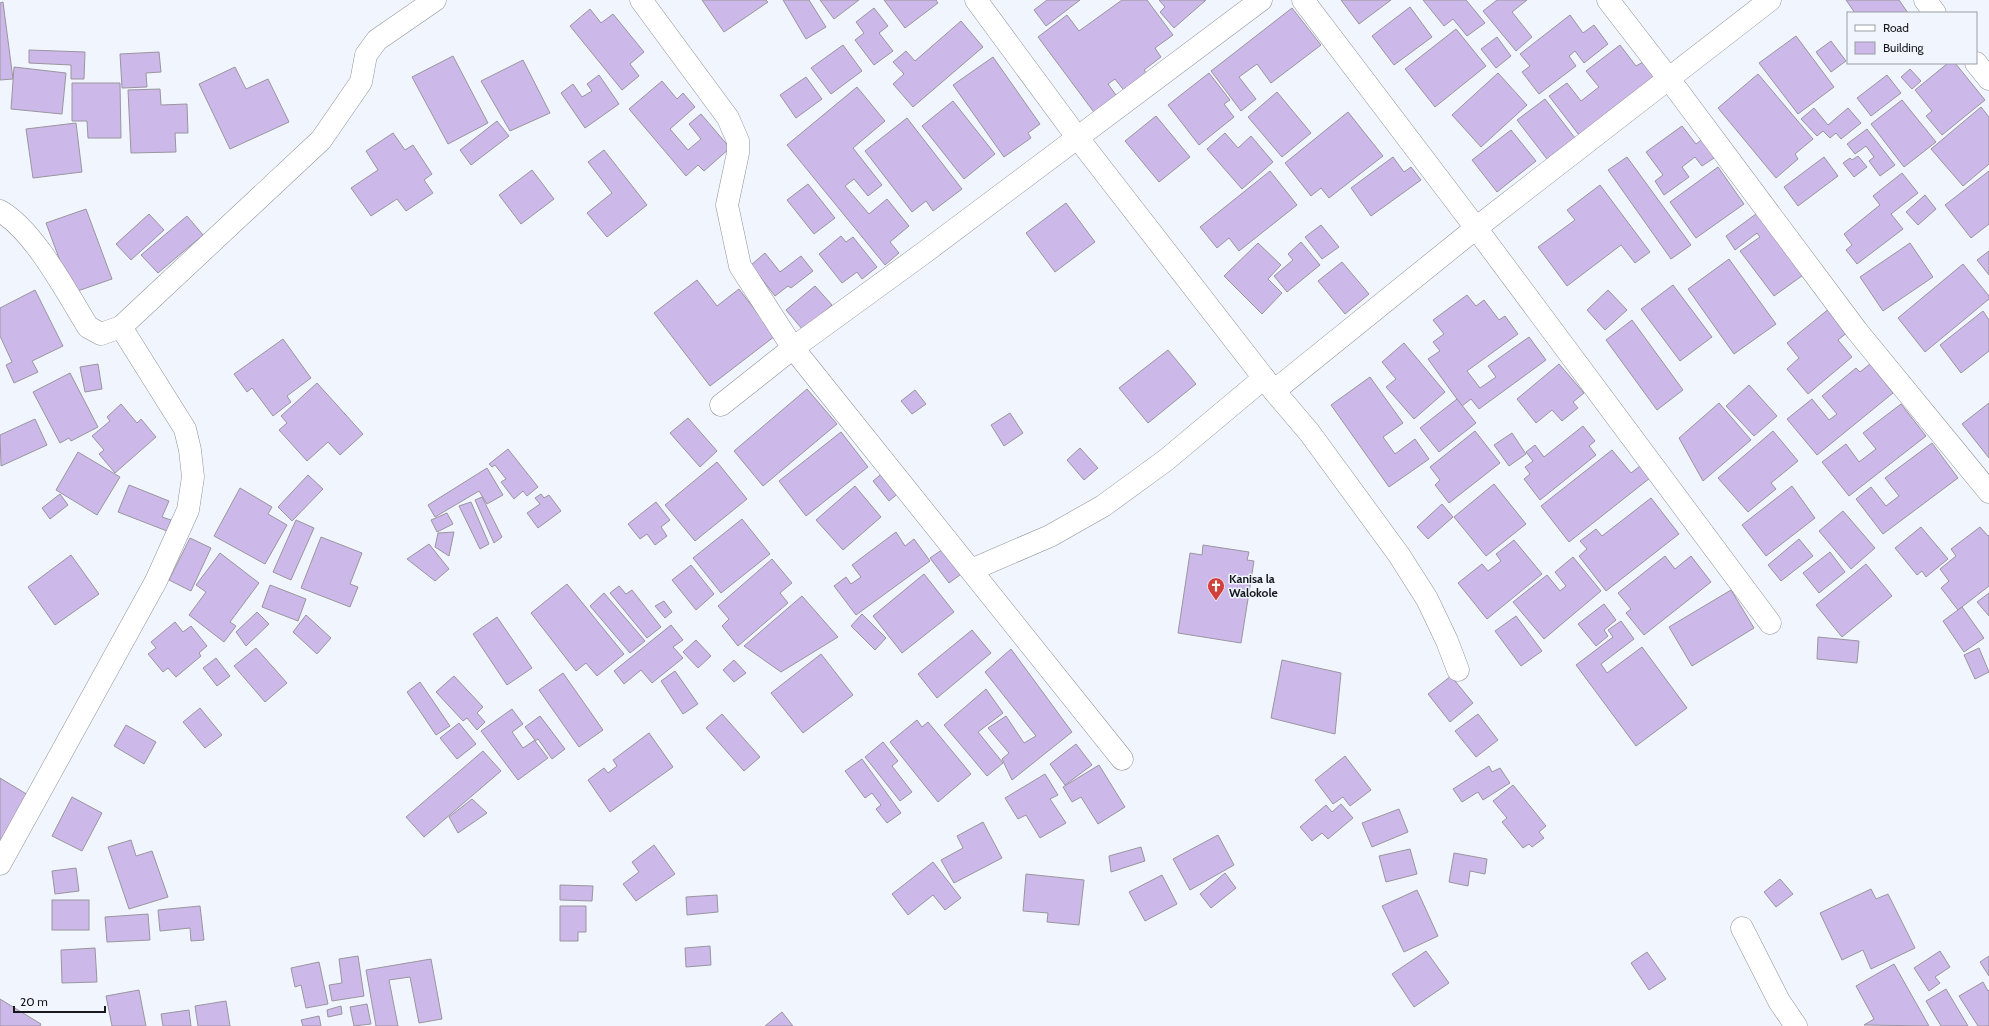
<svg xmlns="http://www.w3.org/2000/svg" width="1989" height="1026" font-family="Cabin,sans-serif">
<style>
.building{fill:#cdb8ea;stroke:#99969e}
.lines{fill:none;stroke-linecap:round;stroke-linejoin:round}
.minor-casing{stroke:#8f929a;stroke-width:23}
.minor{stroke:#fff;stroke-width:22}
.labels{text-anchor:middle;stroke-width:3;stroke-linejoin:round;paint-order:stroke}
.poi-label{font-size:12px;font-weight:bold;fill:#16181b;stroke:#f1f5fe;text-anchor:start}
</style>
<rect width="100%" height="100%" fill="#f1f5fe"/>
<g class="building">
<polygon points="702,0 766,0 768,2 724,32"/>
<polygon points="783,0 809,0 826,27 806,39"/>
<polygon points="820,0 859,0 834,19"/>
<polygon points="884,0 936,0 938,3 905,28"/>
<polygon points="1047,0 1080,0 1046,26 1034,10"/>
<polygon points="1122,0 1147,0 1173,35 1155,48 1161,57 1144,70 1153,81 1130,98 1115,79 1108,84 1121,102 1099,119 1038,37 1067,15 1079,31"/>
<polygon points="1159,0 1206,0 1174,28 1160,12 1165,7"/>
<polygon points="1341,0 1391,0 1359,24"/>
<polygon points="1423,0 1466,0 1485,23 1467,36 1453,19 1444,26"/>
<polygon points="1497,0 1527,0 1512,12 1532,37 1516,51 1483,11"/>
<polygon points="1846,0 1899,0 1908,13 1855,13"/>
<polygon points="3,2 13,79 0,80 0,3"/>
<polygon points="1410,7 1432,37 1394,65 1372,36"/>
<polygon points="874,8 888,26 879,33 893,51 874,65 855,40 864,33 856,22"/>
<polygon points="1292,8 1321,45 1271,83 1257,64 1239,77 1256,99 1241,111 1211,71"/>
<polygon points="590,9 601,23 613,14 644,52 630,64 639,76 622,90 570,26"/>
<polygon points="1570,15 1583,33 1594,25 1608,44 1584,63 1575,51 1569,56 1576,66 1539,94 1522,72 1530,66 1520,54"/>
<polygon points="961,21 983,47 913,107 893,84 904,74 893,62 906,51 915,61"/>
<polygon points="1456,29 1486,66 1435,107 1405,69"/>
<polygon points="1796,36 1834,87 1798,114 1759,63"/>
<polygon points="1497,37 1511,56 1496,68 1481,49"/>
<polygon points="1831,41 1846,61 1831,72 1816,52"/>
<polygon points="843,45 862,71 831,94 811,68"/>
<polygon points="1620,45 1636,66 1643,62 1654,77 1579,135 1549,96 1567,83 1581,101 1599,87 1586,71"/>
<polygon points="29,50 85,52 84,79 71,79 71,65 29,63"/>
<polygon points="159,52 161,72 146,73 147,87 122,88 120,54"/>
<polygon points="453,56 488,123 448,144 412,77"/>
<polygon points="993,57 1040,124 1028,133 1031,138 1004,157 953,85"/>
<polygon points="523,60 550,113 510,131 481,81"/>
<polygon points="1948,63 1955,63 1985,100 1942,135 1926,116 1932,111 1915,90"/>
<polygon points="14,67 66,73 62,114 11,109"/>
<polygon points="235,67 246,89 268,79 289,122 230,149 199,84"/>
<polygon points="1910,69 1921,81 1912,89 1901,77"/>
<polygon points="1209,73 1230,100 1224,104 1234,117 1199,145 1168,105"/>
<polygon points="1498,73 1527,105 1481,147 1452,115"/>
<polygon points="1758,74 1813,139 1795,154 1798,159 1776,178 1718,108"/>
<polygon points="599,75 619,104 585,128 561,93 573,84 582,97 592,91 587,84"/>
<polygon points="1887,75 1901,93 1871,116 1857,98"/>
<polygon points="806,77 822,99 796,118 780,95"/>
<polygon points="662,81 677,99 683,93 695,107 670,129 688,150 701,139 689,124 701,114 730,148 704,171 698,165 686,176 629,109"/>
<polygon points="72,83 120,83 121,138 88,138 87,121 72,121"/>
<polygon points="857,87 885,121 853,148 882,185 868,196 854,179 845,186 869,214 887,199 909,226 890,242 899,253 885,265 787,145"/>
<polygon points="160,89 161,105 187,104 188,133 175,133 176,152 131,153 128,90"/>
<polygon points="1277,92 1311,133 1282,157 1248,117"/>
<polygon points="1545,99 1575,138 1547,159 1517,120"/>
<polygon points="1902,100 1936,142 1904,167 1871,124"/>
<polygon points="953,101 995,154 964,179 922,126"/>
<polygon points="1981,107 1989,117 1989,164 1963,186 1931,149"/>
<polygon points="1814,108 1828,125 1848,108 1861,123 1841,139 1836,133 1830,138 1823,131 1817,136 1801,119"/>
<polygon points="1348,112 1383,156 1329,198 1321,188 1311,196 1285,163"/>
<polygon points="1156,116 1190,157 1159,182 1125,141"/>
<polygon points="907,118 962,189 933,211 926,201 912,212 865,151"/>
<polygon points="497,121 509,136 471,165 460,150"/>
<polygon points="76,123 82,172 33,178 26,129"/>
<polygon points="1682,126 1696,144 1704,138 1717,156 1702,166 1695,157 1682,167 1689,177 1664,195 1655,181 1663,175 1646,152"/>
<polygon points="1867,129 1895,165 1880,176 1869,161 1874,157 1866,146 1855,154 1847,144"/>
<polygon points="1511,130 1536,161 1497,192 1472,160"/>
<polygon points="393,133 405,150 413,145 432,174 424,180 433,193 406,211 397,199 371,216 351,188 378,170 366,151"/>
<polygon points="1225,133 1238,148 1251,136 1273,162 1242,189 1207,149"/>
<polygon points="604,150 647,205 607,237 587,213 612,193 588,162"/>
<polygon points="1858,156 1867,167 1854,177 1843,163 1850,158 1852,160"/>
<polygon points="1393,157 1404,172 1411,167 1421,180 1371,216 1351,188"/>
<polygon points="1627,157 1691,245 1671,259 1608,170"/>
<polygon points="1824,157 1838,176 1798,206 1784,187"/>
<polygon points="1718,167 1744,204 1696,238 1670,202"/>
<polygon points="532,170 554,199 521,224 499,195"/>
<polygon points="1270,171 1297,205 1239,251 1229,238 1217,248 1200,227"/>
<polygon points="1989,171 1989,224 1971,238 1945,205"/>
<polygon points="1902,173 1918,193 1891,214 1903,229 1857,264 1846,250 1852,245 1844,234 1880,205 1873,196"/>
<polygon points="808,184 835,218 814,234 787,200"/>
<polygon points="1600,185 1650,252 1635,263 1621,245 1567,286 1538,247 1575,220 1567,210"/>
<polygon points="1925,195 1936,209 1918,225 1906,212"/>
<polygon points="1066,203 1095,242 1055,272 1026,233"/>
<polygon points="86,209 112,279 72,293 46,223"/>
<polygon points="1760,211 1806,273 1774,296 1740,251 1760,237 1757,233 1735,250 1726,236"/>
<polygon points="149,214 164,230 131,260 116,244"/>
<polygon points="187,216 203,235 158,273 141,255"/>
<polygon points="1321,225 1339,247 1322,259 1305,237"/>
<polygon points="841,236 846,242 853,237 877,267 862,279 857,272 842,283 819,254"/>
<polygon points="1301,242 1320,265 1287,292 1274,276 1293,260 1288,254"/>
<polygon points="1258,243 1281,265 1268,279 1282,293 1262,314 1224,276"/>
<polygon points="1910,243 1933,277 1883,311 1860,277"/>
<polygon points="1989,251 1989,275 1977,260"/>
<polygon points="765,253 780,272 801,256 813,271 791,288 788,286 775,296 751,265"/>
<polygon points="1729,259 1776,324 1734,354 1688,289"/>
<polygon points="1342,262 1369,294 1345,314 1318,281"/>
<polygon points="1963,264 1989,296 1989,299 1925,352 1898,318"/>
<polygon points="697,280 717,306 739,289 775,336 710,386 654,313"/>
<polygon points="1673,285 1712,337 1680,361 1641,309"/>
<polygon points="815,286 832,305 803,330 786,310"/>
<polygon points="35,290 63,346 32,361 38,372 14,383 6,365 12,362 0,336 0,308"/>
<polygon points="1608,290 1627,310 1605,330 1587,310"/>
<polygon points="1467,295 1476,306 1484,300 1499,320 1505,316 1518,334 1467,371 1480,388 1496,377 1488,366 1529,337 1546,360 1479,409 1471,399 1462,406 1428,359 1440,351 1433,342 1444,334 1433,320"/>
<polygon points="1830,308 1849,331 1838,340 1852,357 1808,394 1787,369 1799,358 1787,343"/>
<polygon points="1983,311 1989,320 1989,351 1961,373 1940,345"/>
<polygon points="1632,320 1683,390 1657,410 1606,340"/>
<polygon points="283,339 311,378 287,396 291,402 273,416 252,388 247,392 234,374"/>
<polygon points="1404,343 1445,392 1414,419 1386,387 1396,379 1382,362"/>
<polygon points="1168,350 1196,384 1148,423 1119,388"/>
<polygon points="98,364 102,389 85,392 80,367"/>
<polygon points="1559,364 1584,393 1573,402 1578,408 1562,421 1552,410 1536,423 1517,399"/>
<polygon points="1870,364 1893,393 1817,455 1787,419 1812,399 1829,420 1837,414 1822,396 1856,368 1860,372"/>
<polygon points="70,373 98,427 71,441 69,438 60,443 33,392"/>
<polygon points="1370,377 1403,423 1383,437 1395,454 1415,439 1429,459 1389,487 1331,405"/>
<polygon points="317,383 363,434 340,455 328,442 307,461 279,430 287,423 281,416"/>
<polygon points="1749,385 1777,416 1754,436 1726,406"/>
<polygon points="807,389 837,424 763,486 734,451"/>
<polygon points="915,390 926,404 912,414 901,401"/>
<polygon points="1457,399 1476,423 1439,452 1420,428"/>
<polygon points="1719,403 1751,440 1703,481 1679,438"/>
<polygon points="1989,403 1989,458 1962,424"/>
<polygon points="121,404 137,423 141,419 156,437 115,473 99,454 104,450 92,436 110,421 107,417"/>
<polygon points="1901,404 1926,436 1849,496 1822,462 1846,444 1859,462 1876,449 1863,433"/>
<polygon points="1010,413 1023,433 1004,446 991,425"/>
<polygon points="688,418 717,451 700,467 670,433"/>
<polygon points="35,419 47,445 1,466 0,435"/>
<polygon points="1583,426 1595,441 1589,446 1596,455 1540,500 1524,479 1530,474 1525,467 1533,461 1526,452 1535,445 1544,457"/>
<polygon points="1475,431 1500,463 1449,503 1435,485 1440,480 1430,467"/>
<polygon points="1773,431 1798,461 1771,483 1776,489 1748,512 1718,478"/>
<polygon points="841,432 868,467 806,516 779,481"/>
<polygon points="1512,433 1526,454 1509,466 1494,445"/>
<polygon points="1932,443 1958,478 1883,534 1856,499 1871,487 1886,506 1899,496 1885,478"/>
<polygon points="1080,448 1098,468 1084,480 1067,460"/>
<polygon points="508,449 538,487 527,496 523,491 514,499 501,482 506,479 495,465 492,467 489,464"/>
<polygon points="1612,450 1631,473 1640,466 1650,478 1569,542 1541,506"/>
<polygon points="78,452 120,477 97,515 56,490"/>
<polygon points="717,462 747,499 695,541 665,505"/>
<polygon points="487,468 503,495 487,504 479,491 435,517 428,505"/>
<polygon points="885,471 901,491 889,501 873,481"/>
<polygon points="308,475 323,489 292,521 278,507"/>
<polygon points="1494,484 1526,524 1486,556 1454,517"/>
<polygon points="129,485 169,501 162,517 171,520 167,531 118,512"/>
<polygon points="855,486 881,517 843,550 816,520"/>
<polygon points="1792,486 1815,518 1766,556 1742,525"/>
<polygon points="240,488 272,507 268,514 287,525 265,564 214,536"/>
<polygon points="60,494 68,505 50,519 42,508"/>
<polygon points="541,494 544,498 549,495 561,511 538,528 527,513 540,504 535,498"/>
<polygon points="482,497 502,537 494,543 475,500"/>
<polygon points="1651,498 1679,534 1606,591 1579,556 1587,549 1580,541 1596,529 1602,536"/>
<polygon points="471,502 489,544 480,549 459,506"/>
<polygon points="656,502 670,520 661,527 667,536 655,545 647,534 640,539 628,524"/>
<polygon points="1442,504 1453,517 1428,539 1417,527"/>
<polygon points="1843,511 1875,548 1851,569 1819,531"/>
<polygon points="447,513 453,524 437,532 431,520"/>
<polygon points="742,519 770,554 721,593 693,558"/>
<polygon points="296,520 314,528 291,580 273,572"/>
<polygon points="1921,527 1948,559 1926,577 1922,571 1917,575 1895,548"/>
<polygon points="1980,527 1988,536 1989,535 1989,586 1958,610 1941,588 1949,581 1940,569 1956,556 1951,549"/>
<polygon points="454,532 449,556 435,547 438,533"/>
<polygon points="896,532 905,546 914,539 930,561 856,615 834,586 846,577 851,584 861,577 852,565"/>
<polygon points="321,537 362,553 350,584 358,587 350,607 301,588"/>
<polygon points="190,538 211,548 191,591 169,580"/>
<polygon points="1799,539 1813,556 1781,581 1768,565"/>
<polygon points="1514,540 1542,574 1487,619 1458,583 1482,564 1488,571 1501,561 1496,554"/>
<polygon points="429,544 449,569 435,581 407,559"/>
<polygon points="1203,545 1249,552 1247,560 1254,561 1241,643 1178,633 1190,553 1202,555"/>
<polygon points="946,547 964,572 949,583 930,558"/>
<polygon points="1830,552 1845,572 1819,593 1803,573"/>
<polygon points="220,553 259,583 230,622 236,626 224,642 189,615 206,592 196,585"/>
<polygon points="71,555 99,594 55,625 28,587"/>
<polygon points="1665,556 1675,569 1691,556 1711,582 1644,635 1626,613 1631,609 1618,593"/>
<polygon points="1573,557 1601,591 1544,639 1513,602 1547,575 1560,591 1566,586 1555,572"/>
<polygon points="772,559 792,583 780,593 788,603 738,646 722,626 729,619 718,606"/>
<polygon points="1866,564 1892,596 1842,637 1816,605"/>
<polygon points="691,565 714,594 696,610 672,580"/>
<polygon points="924,574 954,612 902,653 873,616"/>
<polygon points="567,584 624,654 597,676 586,663 576,671 531,613"/>
<polygon points="270,585 306,599 298,621 262,607"/>
<polygon points="619,586 626,594 632,590 661,627 647,638 610,593"/>
<polygon points="1731,590 1754,628 1692,666 1669,627"/>
<polygon points="604,593 645,641 630,653 590,606"/>
<polygon points="1989,593 1989,616 1977,602"/>
<polygon points="802,596 838,637 781,672 744,646"/>
<polygon points="664,601 672,612 665,618 655,606"/>
<polygon points="1604,604 1616,620 1604,630 1608,636 1596,646 1578,624"/>
<polygon points="1962,607 1984,638 1964,652 1943,621"/>
<polygon points="257,612 269,624 246,646 236,632"/>
<polygon points="862,614 886,638 875,650 851,626"/>
<polygon points="306,615 331,638 317,654 293,632"/>
<polygon points="1516,616 1542,651 1521,666 1495,631"/>
<polygon points="497,617 532,668 507,685 473,634"/>
<polygon points="1621,621 1634,639 1601,664 1607,673 1642,647 1687,708 1636,746 1576,665 1613,637 1608,630"/>
<polygon points="175,622 183,632 191,626 207,646 199,653 201,656 176,677 168,668 163,672 148,654 156,648 151,642"/>
<polygon points="671,625 683,640 673,647 683,658 652,683 641,670 624,684 614,671"/>
<polygon points="972,630 991,653 937,698 918,674"/>
<polygon points="1818,637 1859,641 1857,663 1817,659"/>
<polygon points="696,640 711,656 698,668 683,652"/>
<polygon points="256,648 287,683 265,702 234,666"/>
<polygon points="1979,648 1989,672 1975,679 1964,655"/>
<polygon points="1011,649 1072,732 1012,780 1002,759 1009,753 988,728 1006,716 1024,743 1036,736 985,672"/>
<polygon points="821,654 853,695 803,733 771,693"/>
<polygon points="216,658 230,676 217,686 203,668"/>
<polygon points="734,660 746,673 734,682 723,670"/>
<polygon points="1282,660 1341,673 1335,734 1271,718"/>
<polygon points="675,671 698,704 683,714 661,681"/>
<polygon points="563,673 603,730 579,747 539,690"/>
<polygon points="454,676 483,707 477,713 485,722 477,730 467,718 463,721 436,692"/>
<polygon points="1451,676 1473,703 1450,722 1428,694"/>
<polygon points="420,682 450,726 436,735 407,692"/>
<polygon points="986,689 1003,713 978,732 1003,763 987,776 944,725"/>
<polygon points="200,708 222,735 205,748 183,722"/>
<polygon points="512,709 523,724 512,732 523,748 535,740 525,727 540,716 565,749 552,759 538,739 535,741 548,758 518,780 481,731"/>
<polygon points="722,714 760,757 744,771 706,728"/>
<polygon points="1478,714 1498,740 1476,757 1455,731"/>
<polygon points="917,720 922,727 928,722 971,774 938,802 890,742"/>
<polygon points="459,723 476,744 457,759 440,738"/>
<polygon points="126,725 156,742 144,764 114,746"/>
<polygon points="649,733 673,767 610,812 588,780 604,768 608,773 617,766 613,760"/>
<polygon points="883,742 898,761 892,766 912,792 900,801 865,757"/>
<polygon points="1076,744 1092,765 1065,785 1050,764"/>
<polygon points="483,751 501,771 424,837 406,817"/>
<polygon points="1345,756 1371,790 1350,806 1343,797 1333,804 1315,780"/>
<polygon points="862,759 901,813 887,823 876,809 881,805 872,793 865,798 845,771"/>
<polygon points="1099,765 1125,807 1098,824 1081,797 1072,802 1063,787"/>
<polygon points="1489,766 1492,772 1500,768 1510,783 1483,800 1478,792 1462,802 1453,789"/>
<polygon points="1045,774 1058,795 1050,799 1066,823 1040,838 1026,815 1018,819 1005,798"/>
<polygon points="0,778 38,801 0,844"/>
<polygon points="1513,785 1546,826 1539,832 1544,838 1532,847 1529,844 1523,848 1502,822 1507,818 1493,801"/>
<polygon points="72,797 102,813 82,851 52,836"/>
<polygon points="472,799 487,813 458,833 449,817"/>
<polygon points="1341,804 1353,818 1328,839 1322,833 1312,841 1300,827 1326,805 1332,812"/>
<polygon points="1399,809 1408,832 1372,847 1362,823"/>
<polygon points="983,822 1002,858 954,883 941,860 963,848 957,836"/>
<polygon points="1218,835 1234,865 1190,890 1173,859"/>
<polygon points="131,840 136,856 152,851 168,897 129,909 108,847"/>
<polygon points="654,845 675,874 636,901 623,884 639,872 632,862"/>
<polygon points="1141,847 1145,861 1111,872 1109,856"/>
<polygon points="1410,849 1417,874 1386,882 1379,856"/>
<polygon points="1454,853 1487,859 1485,874 1470,871 1468,886 1449,882"/>
<polygon points="933,862 961,898 945,910 933,895 908,915 892,894"/>
<polygon points="76,868 79,891 55,894 52,871"/>
<polygon points="1225,873 1236,888 1211,908 1200,894"/>
<polygon points="1026,874 1084,880 1079,925 1047,922 1048,913 1023,911"/>
<polygon points="1162,875 1177,904 1145,921 1129,892"/>
<polygon points="1780,879 1793,894 1776,907 1764,892"/>
<polygon points="560,885 593,886 592,901 560,900"/>
<polygon points="1871,889 1876,899 1888,894 1915,948 1871,969 1863,950 1842,960 1820,913"/>
<polygon points="1417,890 1438,936 1404,952 1382,906"/>
<polygon points="717,895 718,912 687,915 686,897"/>
<rect x="52" y="900" width="37" height="30"/>
<polygon points="200,906 204,940 191,941 190,928 160,931 158,910"/>
<polygon points="560,906 586,906 586,932 578,932 578,941 560,941"/>
<polygon points="148,914 150,940 107,942 105,917"/>
<polygon points="710,946 711,965 686,967 685,948"/>
<polygon points="95,948 97,982 62,983 61,950"/>
<polygon points="1426,951 1449,983 1414,1007 1392,974"/>
<polygon points="1940,951 1950,967 1935,977 1940,983 1929,991 1914,968"/>
<polygon points="1647,952 1666,979 1649,990 1631,963"/>
<polygon points="358,956 364,996 332,1001 329,985 342,983 339,959"/>
<polygon points="1989,956 1989,976 1980,962"/>
<polygon points="431,959 442,1019 419,1023 410,977 389,980 398,1026 376,1026 366,970"/>
<polygon points="319,962 328,1004 306,1008 301,985 295,987 291,968"/>
<polygon points="1894,964 1929,1026 1864,1025 1874,1019 1856,986"/>
<polygon points="1983,982 1988,991 1989,990 1989,1026 1978,1026 1959,996"/>
<polygon points="1946,989 1968,1026 1941,1026 1926,1001"/>
<polygon points="139,990 146,1026 112,1026 106,996"/>
<polygon points="0,999 41,1024 40,1026 0,1026"/>
<polygon points="226,1001 230,1026 198,1026 195,1006"/>
<polygon points="367,1004 371,1024 354,1026 350,1007"/>
<polygon points="341,1006 342,1014 328,1017 327,1010"/>
<polygon points="189,1010 191,1026 163,1026 161,1014"/>
<polygon points="782,1012 793,1026 765,1026"/>
<polygon points="319,1016 321,1026 303,1026 301,1020"/>
</g>
<g class="lines">
<g class="minor-casing">
<g id="minor">
<polyline points="641,0 728,118 738,141 738,153 727,205 740,266 793,348 1122,759"/>
<polyline points="976,0 1077,137 1274,391 1309,432 1399,555 1427,599 1447,641 1458,670"/>
<polyline points="1303,0 1476,228 1770,623"/>
<polyline points="1608,0 1669,79 1857,331 1989,492"/>
<polyline points="1925,0 1935,13"/>
<polyline points="1976,63 1989,79"/>
<path d="M 0,211 C 34,230 67,293 88,327 L 101,334 L 121,327 L 321,140 L 361,82 L 366,55 L 377,40 L 435,0"/>
<polyline points="1274,391 1476,228 1770,0"/>
<polyline points="721,405 793,348 925,252 1261,0"/>
<polyline points="971,570 1050,536 1103,506 1166,460 1264,378"/>
<polyline points="0,864 156,581 188,510 193,477 190,450 185,429 121,327"/>
<polyline points="1742,928 1779,1001 1796,1026"/>
</g>
</g>
<use href="#minor" class="minor"/>
</g>
<defs>
<g id="church-pin" transform="scale(0.9)"><path d="M0 17L-7.5 6A9.5 9.5 0 1 1 7.5 6Z" fill="#d0413c" stroke="#f1f5fe"/><path d="M-1.2-6h2.4v3.5h3.3v2.4h-3.3V6h-2.4V-.1h-3.3v-2.4h3.3Z" fill="#fff"/></g>
</defs>
<g fill-rule="evenodd">
<use href="#church-pin" x="1216" y="586"/>
</g>
<g class="labels">
<g class="poi-label">
<text x="1229" y="583">Kanisa la<tspan x="1229" dy="14">Walokole</tspan></text>
</g>
</g>
<rect x="1847" y="12" width="130" height="52" fill="#f1f5fe" stroke="#999da3"/>
<rect x="1855" y="25" width="20" height="6" fill="#ffffff" stroke="#999da3"/>
<text x="1883" y="32" font-size="12" fill="#16181b">Road</text>
<rect x="1855" y="42" width="20" height="12" fill="#cdb8ea" stroke="#999da3"/>
<text x="1883" y="52" font-size="12" fill="#16181b">Building</text>
<path d="M14 1006v6h91v-6" fill="none" stroke="#16181b" stroke-width="2"/>
<text x="20" y="1006" font-size="12" fill="#16181b" stroke="#f1f5fe" stroke-width="3" paint-order="stroke">20 m</text>
</svg>
